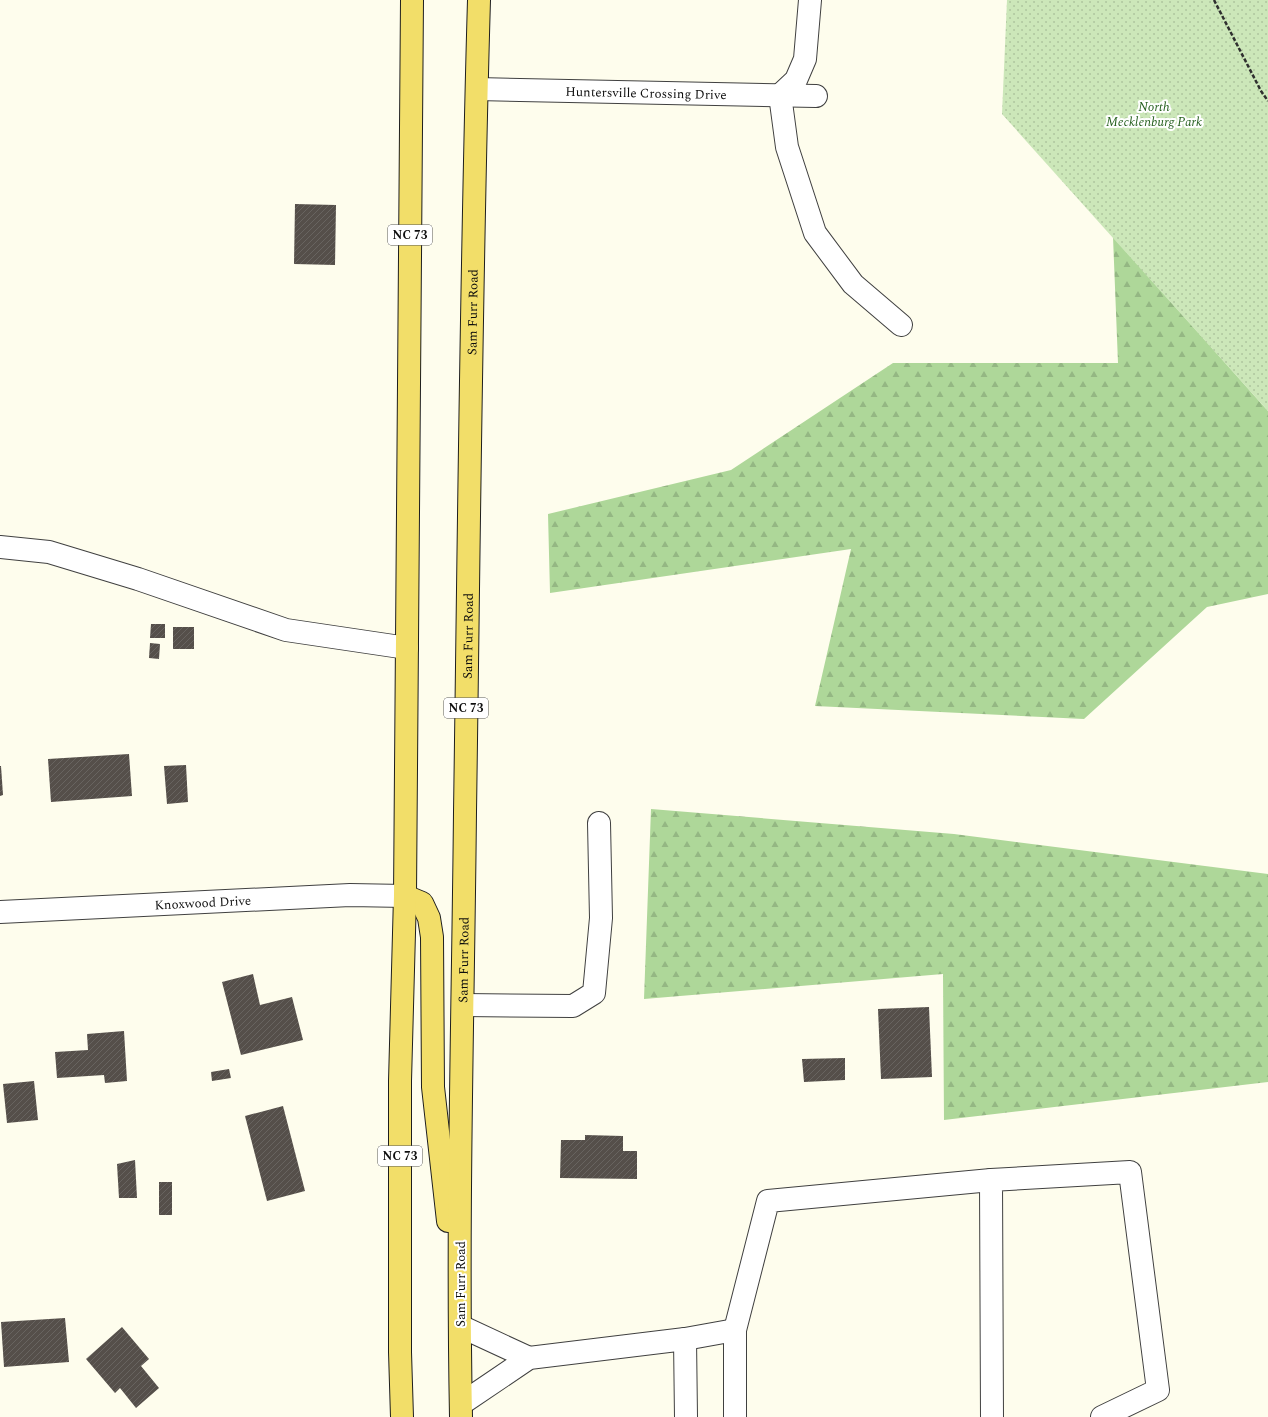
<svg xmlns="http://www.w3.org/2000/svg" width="1268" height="1417" font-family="Spectral,serif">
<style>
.forest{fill:url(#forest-firs)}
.park{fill:url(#park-dots)}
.building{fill:url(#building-hatch)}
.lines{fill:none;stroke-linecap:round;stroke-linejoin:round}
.minor-casing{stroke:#404040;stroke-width:24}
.major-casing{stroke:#1e1e1e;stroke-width:24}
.path{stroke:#2f2f2f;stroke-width:2.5;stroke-dasharray:4 2;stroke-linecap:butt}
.minor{stroke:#fff;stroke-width:22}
.major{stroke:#f2de69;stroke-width:22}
.labels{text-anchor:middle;stroke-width:4;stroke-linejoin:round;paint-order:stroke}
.shield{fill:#fff;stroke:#565656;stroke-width:1}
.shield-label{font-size:12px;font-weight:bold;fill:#0d0d0d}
.street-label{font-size:13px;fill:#0d0d0d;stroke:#fff}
.park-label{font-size:13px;font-style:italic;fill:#276120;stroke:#fff}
</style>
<defs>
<pattern id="forest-firs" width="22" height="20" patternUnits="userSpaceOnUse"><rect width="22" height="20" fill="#aed799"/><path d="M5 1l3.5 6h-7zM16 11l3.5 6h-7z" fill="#94b783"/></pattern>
<pattern id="park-dots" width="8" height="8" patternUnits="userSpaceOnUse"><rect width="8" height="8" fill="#cce7b9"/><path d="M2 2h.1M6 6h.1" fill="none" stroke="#aec59e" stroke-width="1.8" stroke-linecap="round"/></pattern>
<pattern id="building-hatch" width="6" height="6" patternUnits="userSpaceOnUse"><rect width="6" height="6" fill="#554f4a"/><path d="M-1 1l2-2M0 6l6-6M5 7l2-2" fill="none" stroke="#686460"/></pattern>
</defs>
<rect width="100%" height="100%" fill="#fefded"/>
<g class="forest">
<polygon points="1113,237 1268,411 1268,594 1207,607 1084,719 815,706 851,549 550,593 548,514 731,470 893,363 1118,363"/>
<polygon points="651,809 954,834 1268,874 1268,1082 944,1120 943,974 644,999"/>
</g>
<polygon class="park" points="1007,0 1268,0 1268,411 1002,114"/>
<g class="building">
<polygon points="295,204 336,205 335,265 294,264"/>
<polygon points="151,624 165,624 165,638 150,638"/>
<rect x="173" y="627" width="21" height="22"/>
<polygon points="150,643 160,644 159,659 149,658"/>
<polygon points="129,754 132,796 51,802 48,759"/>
<polygon points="186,765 188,802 167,804 164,766"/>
<polygon points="0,766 1,766 3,795 0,796"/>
<polygon points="253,974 260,1005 292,997 303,1040 241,1055 222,982"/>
<polygon points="929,1007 932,1077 881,1079 878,1009"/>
<polygon points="124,1031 127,1081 105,1083 104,1075 57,1078 55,1052 88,1050 87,1034"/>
<polygon points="845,1058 845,1080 804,1082 802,1059"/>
<polygon points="229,1069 231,1078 212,1081 211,1072"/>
<polygon points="34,1081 38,1120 7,1123 3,1084"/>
<polygon points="283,1106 305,1191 267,1201 245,1116"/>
<polygon points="585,1135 623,1136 623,1151 637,1151 637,1179 560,1178 561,1140 585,1140"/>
<polygon points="135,1160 137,1198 119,1198 117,1164"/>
<rect x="159" y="1182" width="13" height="33"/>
<polygon points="65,1318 69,1362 4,1367 1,1322"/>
<polygon points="122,1327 149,1359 141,1366 159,1388 136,1408 120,1388 115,1393 86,1359"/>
</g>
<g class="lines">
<g class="minor-casing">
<g id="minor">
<polyline points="810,0 805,59 796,80 780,95 787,147 815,233 853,284 901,325"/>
<path id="s1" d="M 477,89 L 816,96"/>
<polyline points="0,547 49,552 138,579 286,630 407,648"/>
<path id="s2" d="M 0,912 L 350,895 L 405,896"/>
<polyline points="463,1005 573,1006 594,993 601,918 599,823"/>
<polyline points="460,1326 529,1358"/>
<polyline points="685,1339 735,1330"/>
<polyline points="461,1404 529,1358 685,1339 686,1417"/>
<polyline points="735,1417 735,1330 768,1201 991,1180"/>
<polyline points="992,1417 991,1180 1130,1172 1158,1390 1102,1417"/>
</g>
</g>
<g class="major-casing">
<g id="major">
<polyline points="405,896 422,903 429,918 432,937 433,1087 448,1221"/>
<polyline points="402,1417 400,1352 400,1081 405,896 412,0"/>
<path id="s3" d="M 461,1417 C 457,1215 463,1013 465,812 C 469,541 471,270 479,0"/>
</g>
</g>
<polyline class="path" points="1214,0 1261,91 1268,101"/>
<use href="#minor" class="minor"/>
<use href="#major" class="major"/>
</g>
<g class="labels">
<g class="shield">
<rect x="388" y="225" width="44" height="20" rx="3"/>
<rect x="444" y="698" width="44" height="20" rx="3"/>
<rect x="378" y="1146" width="44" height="20" rx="3"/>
</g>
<g class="shield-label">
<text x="410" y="239">NC 73</text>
<text x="466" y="712">NC 73</text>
<text x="400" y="1160">NC 73</text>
</g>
<g class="street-label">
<text dy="5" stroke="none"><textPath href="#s1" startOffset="169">Huntersville Crossing Drive</textPath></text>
<text dy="5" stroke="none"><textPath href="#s3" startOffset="1105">Sam Furr Road</textPath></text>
<text dy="5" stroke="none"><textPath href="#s3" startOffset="781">Sam Furr Road</textPath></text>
<text dy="5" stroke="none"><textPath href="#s2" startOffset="203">Knoxwood Drive</textPath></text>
<text dy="5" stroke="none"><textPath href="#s3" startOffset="457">Sam Furr Road</textPath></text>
<text transform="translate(460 1284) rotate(-90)" y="5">Sam Furr Road</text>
</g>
<g class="park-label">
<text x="1154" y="111">North<tspan x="1154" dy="15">Mecklenburg Park</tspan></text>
</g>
</g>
</svg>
